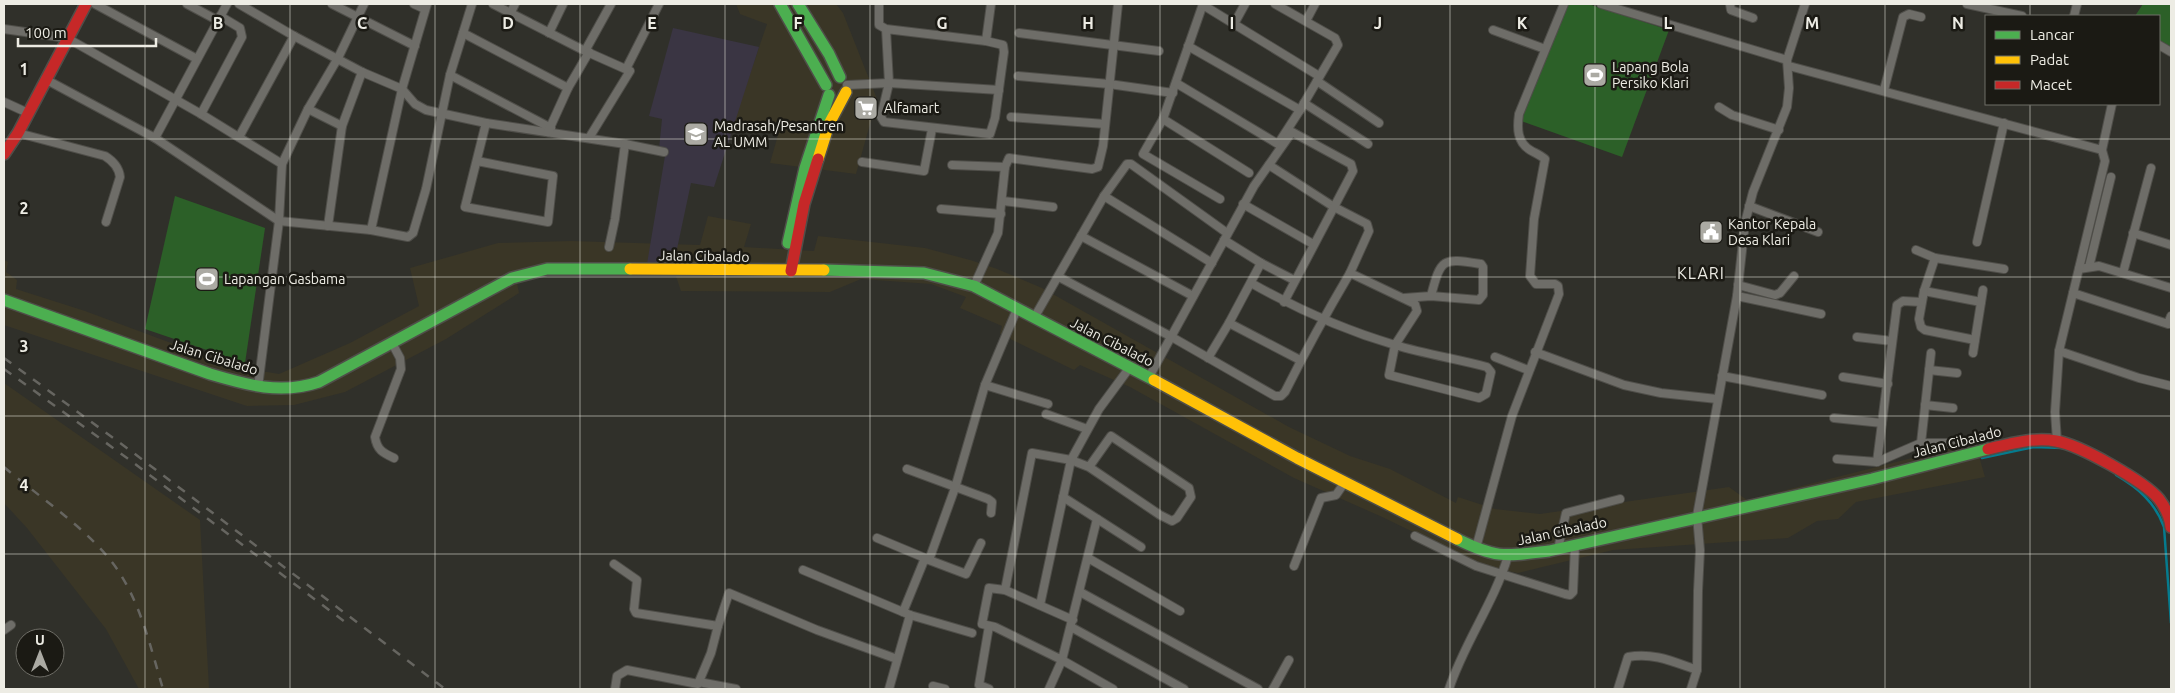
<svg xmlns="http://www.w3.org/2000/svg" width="2175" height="693" font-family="Ubuntu,sans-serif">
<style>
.built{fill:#3a3626}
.education{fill:#3a3543}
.green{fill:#2c6028}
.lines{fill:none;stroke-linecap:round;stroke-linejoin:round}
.stream{stroke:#057b8e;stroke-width:2.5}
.street-casing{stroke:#4f4e49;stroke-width:10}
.fast-casing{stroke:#4f4e49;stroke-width:14}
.slow-casing{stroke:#4f4e49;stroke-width:14}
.jam-casing{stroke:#4f4e49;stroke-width:14}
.street{stroke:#6e6d68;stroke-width:8}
.fast{stroke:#4caf50;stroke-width:11}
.slow{stroke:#ffc107;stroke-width:11}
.jam{stroke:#c62828;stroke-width:11}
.rail{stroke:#666560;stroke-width:2.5;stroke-dasharray:9 9;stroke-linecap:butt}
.grid{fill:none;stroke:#edece4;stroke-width:1;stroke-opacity:0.55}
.labels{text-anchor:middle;stroke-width:5;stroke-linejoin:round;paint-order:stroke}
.poi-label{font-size:14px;fill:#edece4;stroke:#1b1a14;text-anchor:start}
.street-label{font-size:14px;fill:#edece4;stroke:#1b1a14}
.quarter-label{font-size:16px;letter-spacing:1px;fill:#edece4;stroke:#1b1a14}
.grid-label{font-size:16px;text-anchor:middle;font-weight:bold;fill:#edece4;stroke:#1b1a14;stroke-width:5;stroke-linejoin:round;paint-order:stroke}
</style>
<rect width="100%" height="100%" fill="#30302a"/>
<g class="built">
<polygon points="736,4 836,4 843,13 877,99 856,174 770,163 778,135 734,121 767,24 740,14"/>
<polygon points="708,216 751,224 744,247 814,251 818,236 925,248 970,260 997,269 1042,288 1289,427 1350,456 1390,469 1456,503 1458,497 1495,509 1540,514 1729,487 1747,500 1975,442 1985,477 1856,502 1838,519 1817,521 1788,538 1613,550 1518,573 1484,566 1380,516 1294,478 1130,387 1080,365 1074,370 1000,334 1002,326 960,308 966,297 931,284 861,279 830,292 681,291 676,276 548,275 517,283 519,293 446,339 345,392 294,405 247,406 4,325 4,260 8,262 6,272 17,280 16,289 85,311 198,353 255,370 279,374 350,343 419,306 410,268 498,243 572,241 700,245"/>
<polygon points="4,383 200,520 209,689 139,689 106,629 27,528 4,503"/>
</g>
<polygon class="education" points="673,28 759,47 714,187 691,183 674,263 647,264 666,150 659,149 662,119 649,116"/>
<g class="green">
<polygon points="1566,4 1588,4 1669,30 1622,157 1521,121"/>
<polygon points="2143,4 2171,4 2171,48 2159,41 2159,16 2135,16"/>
<polygon points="175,196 265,228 245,363 145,329"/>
</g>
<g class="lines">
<g class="stream">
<polyline points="1982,458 2034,447 2062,448"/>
<path d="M 2116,475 C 2138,488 2155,502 2164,527 L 2171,623"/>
<polyline points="1346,489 1379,505"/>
</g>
<g class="street-casing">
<g id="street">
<polyline points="95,4 197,59"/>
<polyline points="187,4 217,20"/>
<polyline points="239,4 294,36 362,72 402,89 415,104 426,110 486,123 625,144 615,219 609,247"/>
<polyline points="332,4 415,46"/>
<polyline points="414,4 425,9"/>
<polyline points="493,4 585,51 630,71 589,138"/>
<polyline points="879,4 879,25 886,29 986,41 1003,45 1004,52 995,118 990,134 884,122 881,117 889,83 886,29"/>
<polyline points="1203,4 1163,119 1249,173"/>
<polyline points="1601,4 1787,60"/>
<polyline points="1730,4 1731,10 1753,18"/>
<polyline points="1967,4 2022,16"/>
<polyline points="1203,5 1234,24 1245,4"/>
<polyline points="510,14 515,4"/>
<polyline points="2074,16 2077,4"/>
<polyline points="1306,21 1315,4"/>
<polyline points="1234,24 1319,76"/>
<polyline points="4,29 67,38 201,114 282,164"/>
<polyline points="1493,30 1545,49"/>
<polyline points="463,33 568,88"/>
<polyline points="549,33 563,4"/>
<polyline points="1019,33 1159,51"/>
<polyline points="986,41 991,4"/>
<polyline points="2159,45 2171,52"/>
<polyline points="1188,46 1300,110"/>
<polyline points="585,51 611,4"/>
<polyline points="1789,66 2102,150"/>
<polyline points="626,69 659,4"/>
<polyline points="450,75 551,128"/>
<polyline points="1018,76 1109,84 1173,93"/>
<polyline points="45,79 155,138 279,221 371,230 408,237 413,233 426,189 450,75 472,4"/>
<polyline points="1317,81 1379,123"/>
<polyline points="1176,83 1278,144 1300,110 1338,45 1335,38 1275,4"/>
<polyline points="847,85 889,83 999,90"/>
<polyline points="1884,90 1903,17 1909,14 1921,17"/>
<polyline points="4,102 28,113"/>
<polyline points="1304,103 1368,144"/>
<polyline points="1719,107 1732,115 1779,130"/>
<polyline points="308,109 342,126"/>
<polyline points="201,114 242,37 240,28 220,16"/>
<polyline points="1011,117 1105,124"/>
<polyline points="1163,119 1143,154 1220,199"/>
<polyline points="548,132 568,88 589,52"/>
<path d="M 18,133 L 105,156 C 113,161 119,167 120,177 L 106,222"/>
<polyline points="239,137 294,36"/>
<polyline points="155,138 227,4"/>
<polyline points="625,144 664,152"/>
<polyline points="477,161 553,176 548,222 465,207 486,123"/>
<polyline points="862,162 924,171 932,129"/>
<polyline points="952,165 1005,167"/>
<polyline points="1269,165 1334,207 1367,224 1369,231 1350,273"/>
<polyline points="1104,196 1212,263"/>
<polyline points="1003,201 1053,207"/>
<polyline points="1243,204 1313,244"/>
<polyline points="1749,206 1818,232"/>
<polyline points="941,209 1001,214"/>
<polyline points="328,226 342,126 362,72"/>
<polyline points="371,230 402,89 427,4"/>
<polyline points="2133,233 2171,245"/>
<polyline points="1081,236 1193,296"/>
<polyline points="1224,240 1261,263 1294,280"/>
<polyline points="1977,242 2004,123"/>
<polyline points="1916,250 1935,258 2004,269"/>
<polyline points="1935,258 1924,291 1981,302"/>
<polyline points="2089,267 2111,177"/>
<polyline points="2079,269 2099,266 2171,288"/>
<polyline points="2123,273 2151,168"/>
<path d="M 1059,277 L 1170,336 L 1275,396 L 1281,396 L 1285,392 C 1305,352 1327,312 1350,273 L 1415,304 L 1417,311 L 1395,345 L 1389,375 L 1479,398 L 1486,394 L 1491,372 L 1487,367 C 1457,359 1425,354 1395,345 C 1344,330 1297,309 1251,283"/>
<polyline points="1738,285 1775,295 1780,293 1794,276"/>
<polyline points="974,286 998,233 1005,167 1009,158 1092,169 1098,167 1103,146 1118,4"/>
<polyline points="1924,291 1919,319 1921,327 1925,330 1975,340"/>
<polyline points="2073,293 2168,324 2171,316"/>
<polyline points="1737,296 1821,314"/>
<path d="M 1404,298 L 1431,296 L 1479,300 L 1483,295 L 1483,267 L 1481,264 C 1443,258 1441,257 1431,296"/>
<polyline points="1034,318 1104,196 1127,164 1131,164 1227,233"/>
<polyline points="1229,323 1300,360"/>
<polyline points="1857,337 1892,341"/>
<path d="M 392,343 L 400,358 L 401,369 L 375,437 C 377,450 383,453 394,458"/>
<polyline points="2059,351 2139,378 2171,386"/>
<polyline points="1535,352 1624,385 1661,393 1717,399"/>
<polyline points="1973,353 1983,290"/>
<polyline points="1495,357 1528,370"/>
<polyline points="1208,358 1229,323 1261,263"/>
<polyline points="1929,370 1957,373"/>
<polyline points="1722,376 1822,395"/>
<polyline points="1149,377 1254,186 1292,132 1351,164 1353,171 1284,302"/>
<polyline points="1843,377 1888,384"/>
<polyline points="985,385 1048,404"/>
<polyline points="258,387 279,221 282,164 308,109 338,58 364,4"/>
<polyline points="1925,405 1953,408"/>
<polyline points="1046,414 1087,429"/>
<polyline points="1834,418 1882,423"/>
<polyline points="2057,441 2055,412 2059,351 2105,161 2102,150 2112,104"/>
<polyline points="1921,443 1953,443"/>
<polyline points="1837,459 1877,462 1897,305 1903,301 1921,302"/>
<polyline points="1877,462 1921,443 1931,353"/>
<polyline points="907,469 988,499 992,502 991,513"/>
<polyline points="1063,497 1141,547"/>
<polyline points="1415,536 1476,566 1565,594 1570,595 1573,592 1575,545"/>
<polyline points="877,538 925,558"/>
<path d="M 1476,548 L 1512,416 L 1559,294 L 1558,286 L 1555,284 L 1536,284 L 1530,276 L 1534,219 L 1545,159 C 1540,155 1535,153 1530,150 C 1517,142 1517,128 1519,114 L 1564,4"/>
<polyline points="1558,549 1566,513 1620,499"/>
<polyline points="1088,558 1180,611"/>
<polyline points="929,560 966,574 981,543"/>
<polyline points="614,564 637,580 634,609 636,613 718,626 729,593 817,630 897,659"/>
<polyline points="1294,566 1321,498 1336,495 1345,482"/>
<polyline points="803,570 903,612"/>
<polyline points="1005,590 1032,453 1071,460 1089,467 1160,515 1172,521 1177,518 1191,497 1189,488 1111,436 1089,467"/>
<polyline points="1080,592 1258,689"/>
<polyline points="1040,605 1071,460 1099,409 1130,367"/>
<polyline points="910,615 972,633"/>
<polyline points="1073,620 1005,590 989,588 982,624 995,627 1062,660 1097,519"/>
<polyline points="989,626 979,685 989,689"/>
<polyline points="1071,627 1184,689"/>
<polyline points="4,630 11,625"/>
<polyline points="699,682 736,689"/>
<polyline points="933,686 945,689"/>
<polyline points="615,689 617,676 627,670 698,684 711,653 718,626"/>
<polyline points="889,689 910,615 903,612 925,558 929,560 955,488 985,385 1017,309"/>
<polyline points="1049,689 1062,660 1113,689"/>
<polyline points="1273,689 1289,660"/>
<path d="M 1449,689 C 1464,643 1494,603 1508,556"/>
<path d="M 1618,689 L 1628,657 C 1653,652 1674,662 1697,670"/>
<polyline points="1691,689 1697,670 1698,591 1700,550 1697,516 1737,296 1745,223 1753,192 1787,107 1789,88 1787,60 1805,4"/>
</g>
</g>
<g class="fast-casing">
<g id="fast">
<polyline points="780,4 826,85"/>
<polyline points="798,4 829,54 840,77"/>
<polyline points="788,243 805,168 829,95"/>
<polyline points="824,270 924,273 974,286 1154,380"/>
<path d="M 4,300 L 210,374 C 247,385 281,395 319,382 L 512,278 L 547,269 L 630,269"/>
<path d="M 1457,539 C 1497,559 1506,556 1549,551 L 1872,479 L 1988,449"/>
</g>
</g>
<g class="slow-casing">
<g id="slow">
<polyline points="818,159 829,124 846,92"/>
<polyline points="630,269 824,270"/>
<polyline points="1154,380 1297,458 1457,539"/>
</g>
</g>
<g class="jam-casing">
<g id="jam">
<polyline points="4,154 18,133 86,4"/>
<polyline points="791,271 804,204 818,159"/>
<path d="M 1988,449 C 2009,444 2033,437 2056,441 C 2080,445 2144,481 2159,499 C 2165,507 2170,517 2171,527"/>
</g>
</g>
<use href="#street" class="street"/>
<use href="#fast" class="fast"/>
<use href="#slow" class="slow"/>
<use href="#jam" class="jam"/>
<g class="rail">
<polyline points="4,358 131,451 445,689"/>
<polyline points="4,369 127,458 349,625"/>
<path d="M 4,467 C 39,497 91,531 117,569 C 141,604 151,649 163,689"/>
</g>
</g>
<path class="grid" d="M 145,4 L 145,689M 290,4 L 290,689M 435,4 L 435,689M 580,4 L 580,689M 725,4 L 725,689M 870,4 L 870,689M 1015,4 L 1015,689M 1160,4 L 1160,689M 1305,4 L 1305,689M 1450,4 L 1450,689M 1595,4 L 1595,689M 1740,4 L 1740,689M 1885,4 L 1885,689M 2030,4 L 2030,16M 2030,104 L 2030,689M 4,139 L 2171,139M 4,277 L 2171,277M 4,416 L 2171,416M 4,554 L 2171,554"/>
<defs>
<g id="stadium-square" transform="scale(1.25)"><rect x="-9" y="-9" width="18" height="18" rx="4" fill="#abaaa3" stroke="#1b1a14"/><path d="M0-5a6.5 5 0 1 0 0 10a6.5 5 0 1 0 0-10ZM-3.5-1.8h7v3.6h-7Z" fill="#fff"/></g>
<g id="supermarket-square" transform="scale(1.25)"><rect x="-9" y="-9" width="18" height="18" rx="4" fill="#abaaa3" stroke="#1b1a14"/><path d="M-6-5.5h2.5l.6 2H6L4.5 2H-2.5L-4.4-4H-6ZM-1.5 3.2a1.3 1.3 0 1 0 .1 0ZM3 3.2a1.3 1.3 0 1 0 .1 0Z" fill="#fff"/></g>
<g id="school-square" transform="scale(1.25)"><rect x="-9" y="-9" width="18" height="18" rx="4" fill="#abaaa3" stroke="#1b1a14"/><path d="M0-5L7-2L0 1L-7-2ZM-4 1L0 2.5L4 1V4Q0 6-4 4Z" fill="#fff"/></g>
<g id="civic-square" transform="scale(1.25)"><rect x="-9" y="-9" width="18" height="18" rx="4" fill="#abaaa3" stroke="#1b1a14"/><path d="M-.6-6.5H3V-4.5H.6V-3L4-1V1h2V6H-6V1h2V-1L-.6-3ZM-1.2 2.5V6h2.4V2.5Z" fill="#fff"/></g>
</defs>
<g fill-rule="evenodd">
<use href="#stadium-square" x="1595" y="75"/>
<use href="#supermarket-square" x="866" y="108"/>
<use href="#school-square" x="696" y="134"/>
<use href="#civic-square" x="1711" y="232"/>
<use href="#stadium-square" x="207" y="279"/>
</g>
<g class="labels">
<g class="poi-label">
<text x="1612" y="72">Lapang Bola<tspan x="1612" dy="16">Persiko Klari</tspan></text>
<text x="884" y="113">Alfamart</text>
<text x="714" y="131">Madrasah/Pesantren<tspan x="714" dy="16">AL UMM</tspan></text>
<text x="1728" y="229">Kantor Kepala<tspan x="1728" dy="16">Desa Klari</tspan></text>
<text x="224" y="284">Lapangan Gasbama</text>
</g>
<g class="street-label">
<text transform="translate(704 256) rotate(1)" y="5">Jalan Cibalado</text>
<text transform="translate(1112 342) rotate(27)" y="5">Jalan Cibalado</text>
<text transform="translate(214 357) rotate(17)" y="5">Jalan Cibalado</text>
<text transform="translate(1957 442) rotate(-14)" y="5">Jalan Cibalado</text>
<text transform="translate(1562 531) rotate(-12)" y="5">Jalan Cibalado</text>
</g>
<g class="quarter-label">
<text x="1701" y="279">KLARI</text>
</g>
</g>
<g class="grid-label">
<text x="218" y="29">B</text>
<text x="362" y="29">C</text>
<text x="508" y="29">D</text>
<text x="652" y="29">E</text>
<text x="798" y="29">F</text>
<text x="942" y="29">G</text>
<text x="1088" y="29">H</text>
<text x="1232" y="29">I</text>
<text x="1378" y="29">J</text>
<text x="1522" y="29">K</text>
<text x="1668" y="29">L</text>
<text x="1812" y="29">M</text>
<text x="1958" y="29">N</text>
<text x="24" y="75">1</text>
<text x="24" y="214">2</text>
<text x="24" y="352">3</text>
<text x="24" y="491">4</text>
</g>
<rect width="2175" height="693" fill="none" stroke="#edece4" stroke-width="10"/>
<rect x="1985" y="15" width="175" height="90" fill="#1b1a14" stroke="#6f6e67"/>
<rect x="1995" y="31" width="25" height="8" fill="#4caf50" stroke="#6f6e67"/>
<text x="2030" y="40" font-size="15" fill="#edece4">Lancar</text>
<rect x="1995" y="56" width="25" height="8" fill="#ffc107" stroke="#6f6e67"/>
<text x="2030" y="65" font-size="15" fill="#edece4">Padat</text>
<rect x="1995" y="81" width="25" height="8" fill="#c62828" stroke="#6f6e67"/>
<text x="2030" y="90" font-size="15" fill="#edece4">Macet</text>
<g transform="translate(40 653)"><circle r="24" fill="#1b1a14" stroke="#6f6e67"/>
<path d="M0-4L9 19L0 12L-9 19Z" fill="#abaaa3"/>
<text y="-8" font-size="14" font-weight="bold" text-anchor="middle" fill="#edece4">U</text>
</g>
<path d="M18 38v8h138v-8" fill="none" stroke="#edece4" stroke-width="2.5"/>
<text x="25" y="38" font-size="15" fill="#edece4" stroke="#1b1a14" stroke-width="4" paint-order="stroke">100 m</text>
</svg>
